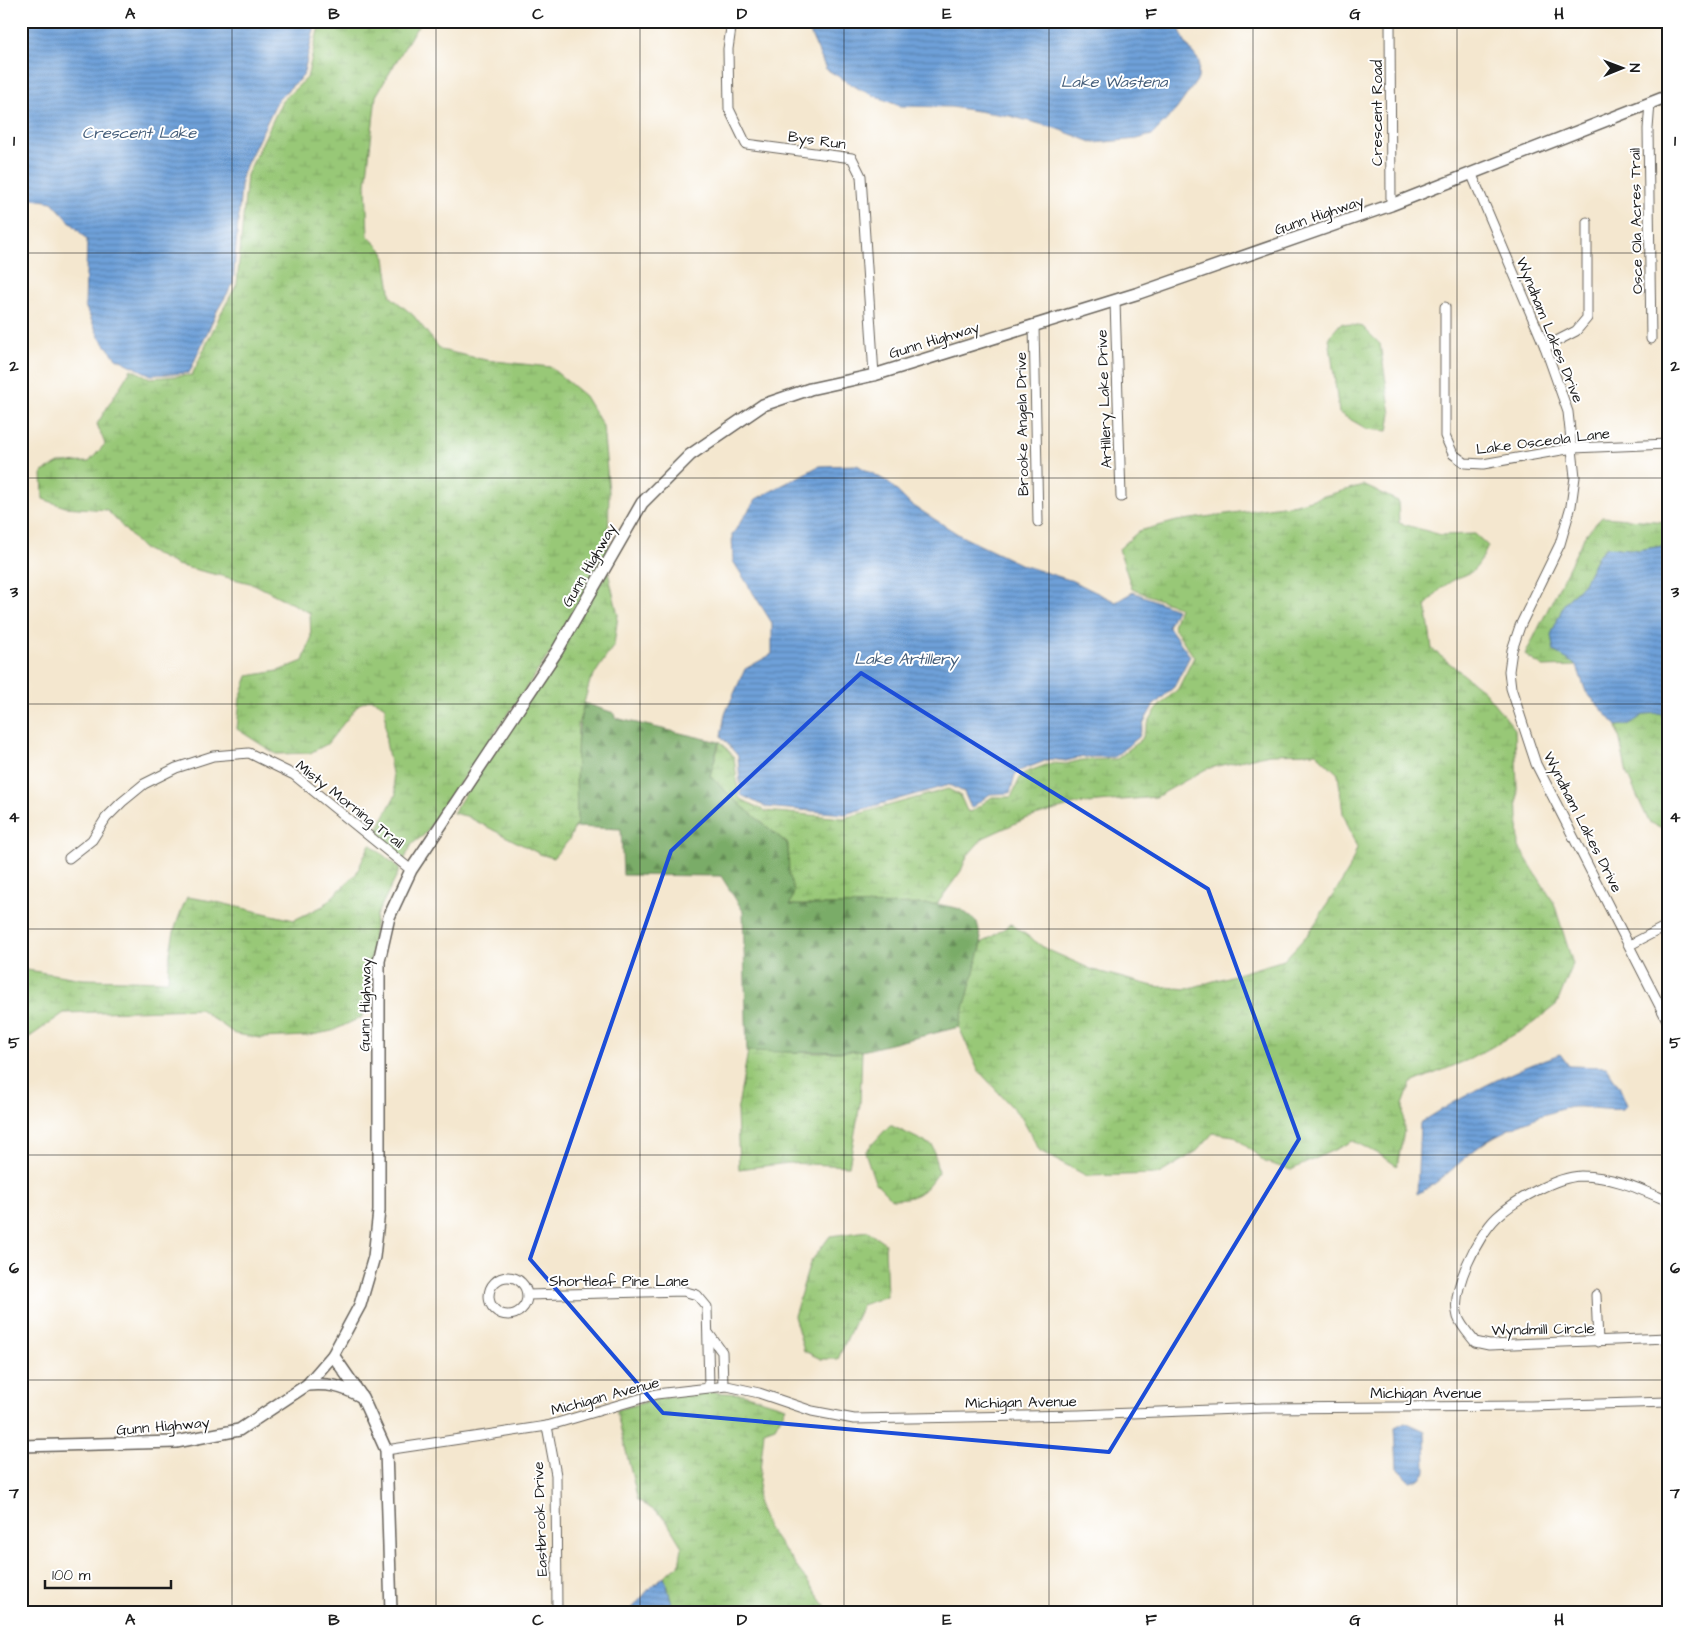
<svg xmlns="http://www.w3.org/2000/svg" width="1689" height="1633" font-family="'Architects Daughter',sans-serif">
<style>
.forest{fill:url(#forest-firs);stroke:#4b6442}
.wetland{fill:url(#wetland-marsh);stroke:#5a724a}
.water{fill:url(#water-rules);stroke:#455e7a}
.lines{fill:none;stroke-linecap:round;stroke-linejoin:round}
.minor-casing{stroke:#68635b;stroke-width:11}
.major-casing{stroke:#68635b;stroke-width:14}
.minor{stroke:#fff;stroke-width:9}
.major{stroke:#fff;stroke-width:11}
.marked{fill:none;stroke:#1d4ed8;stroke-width:4;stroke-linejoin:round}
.grid{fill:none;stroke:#1c1c1c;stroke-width:1;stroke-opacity:0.55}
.labels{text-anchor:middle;stroke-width:4;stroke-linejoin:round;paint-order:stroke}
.street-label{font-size:15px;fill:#1c1c1c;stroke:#fff}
.water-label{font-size:16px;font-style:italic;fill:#455e7a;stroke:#fff}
.neatline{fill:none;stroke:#1c1c1c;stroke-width:2}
.grid-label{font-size:16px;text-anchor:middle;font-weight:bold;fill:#1c1c1c}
</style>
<defs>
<pattern id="forest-firs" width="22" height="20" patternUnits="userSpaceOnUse" patternTransform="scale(1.25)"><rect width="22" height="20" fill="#7aac68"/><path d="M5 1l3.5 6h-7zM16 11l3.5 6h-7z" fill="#638b55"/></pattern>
<pattern id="wetland-marsh" width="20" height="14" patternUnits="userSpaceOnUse" patternTransform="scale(1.25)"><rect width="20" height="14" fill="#98c877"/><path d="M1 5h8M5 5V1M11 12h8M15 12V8" fill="none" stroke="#82ab66"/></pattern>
<pattern id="water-rules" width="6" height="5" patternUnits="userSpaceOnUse" patternTransform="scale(1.25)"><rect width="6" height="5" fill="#6ea0d9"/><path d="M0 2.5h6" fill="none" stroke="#5a82af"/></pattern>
</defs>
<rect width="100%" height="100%" fill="#fff"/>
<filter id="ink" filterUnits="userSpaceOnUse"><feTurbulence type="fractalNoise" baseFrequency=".02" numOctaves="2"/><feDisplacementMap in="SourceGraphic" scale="10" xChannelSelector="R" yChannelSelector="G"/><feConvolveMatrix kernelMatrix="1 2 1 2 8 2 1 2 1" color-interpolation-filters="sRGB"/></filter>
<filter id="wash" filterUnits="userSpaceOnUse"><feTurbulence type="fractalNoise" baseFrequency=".0096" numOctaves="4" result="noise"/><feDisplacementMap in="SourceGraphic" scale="20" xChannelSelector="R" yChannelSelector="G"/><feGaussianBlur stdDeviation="1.12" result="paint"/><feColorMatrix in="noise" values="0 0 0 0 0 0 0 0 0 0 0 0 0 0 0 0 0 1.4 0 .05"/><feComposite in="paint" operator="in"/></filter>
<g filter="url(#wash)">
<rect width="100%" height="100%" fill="#f4e7cf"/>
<path class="forest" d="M 584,703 L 614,713 L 615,718 L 719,742 L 710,776 L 736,801 L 788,844 L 789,874 L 794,892 L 790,905 L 937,904 L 961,909 L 977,922 L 982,943 L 959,1027 L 862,1051 L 747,1053 L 743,911 L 721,876 L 623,875 L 621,829 L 575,827 L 577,822 C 576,782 574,742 584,703 Z"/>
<g class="wetland">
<polygon points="320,21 422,21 413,33 376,96 366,184 368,236 384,252 391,297 413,315 441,350 486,360 550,367 585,396 603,426 609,492 608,552 553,649 424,835 412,844 404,860 374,835 396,794 386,742 385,707 372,699 359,704 327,744 310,753 276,754 237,729 240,698 248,676 278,671 303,661 311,639 310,613 254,584 177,565 142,548 107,510 65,507 43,499 42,472 59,463 89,462 105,444 97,424 131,369 150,378 192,375 221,313 237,284 247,175 282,101 307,78"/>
<polygon points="1341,323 1363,327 1380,344 1391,414 1388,431 1367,429 1339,413 1329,337"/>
<path d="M 1363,485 L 1398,501 L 1399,523 L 1441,535 L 1475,534 L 1488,546 C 1472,583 1468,568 1443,587 C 1437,592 1431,600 1426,605 L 1432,649 L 1484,691 L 1515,729 L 1519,847 L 1554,903 L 1573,964 L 1557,1004 L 1528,1027 L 1470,1059 L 1411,1083 L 1403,1105 L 1404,1131 L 1397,1166 L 1379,1154 L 1353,1141 L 1291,1170 L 1265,1162 L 1234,1136 L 1213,1133 L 1197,1151 L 1159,1174 L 1087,1176 L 1040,1151 L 1021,1117 L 978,1070 L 959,1027 L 982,943 L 1011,924 L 1046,949 L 1093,970 L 1153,986 L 1187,989 L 1284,960 L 1309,933 L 1349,870 L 1357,848 L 1343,813 L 1338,774 L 1316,753 L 1269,754 L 1206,769 L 1156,797 L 1076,804 L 1025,819 L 983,838 L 967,856 L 961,871 L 937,904 L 790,905 L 794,892 L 789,874 L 788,844 L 736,801 L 710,776 L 720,741 L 734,757 L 739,798 L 765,811 L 844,818 L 948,789 L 960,795 L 967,811 L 971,812 L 992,797 L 1011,797 L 1022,774 L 1051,763 L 1066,764 L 1082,760 L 1117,759 L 1142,739 L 1148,723 L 1157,708 L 1178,689 L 1194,657 L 1173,626 L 1179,607 L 1132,589 L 1119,549 L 1139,531 L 1177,521 L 1296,504 Z"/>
<polygon points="1602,517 1668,522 1668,545 1638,550 1607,547 1598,555 1584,583 1564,604 1577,666 1543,667 1525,655 1585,535"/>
<polygon points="608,572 618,615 614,645 590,681 578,725 576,778 577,822 569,840 553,858 540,854 466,816 453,813"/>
<polygon points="1645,713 1661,713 1668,729 1667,830 1649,822 1627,774 1617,726 1630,724"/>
<path d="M 370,844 L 400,869 L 376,916 L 367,996 L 362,1017 L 332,1031 L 307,1036 L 260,1038 L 235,1034 L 200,1009 L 64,1013 L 21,1043 L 21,969 L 83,979 L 168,981 C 169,947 173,928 187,897 L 212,901 L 294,920 L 323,906 L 356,874 Z"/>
<polygon points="748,1051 816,1053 862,1051 860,1104 849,1166 789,1163 739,1169 737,1112"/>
<path d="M 890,1125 L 933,1146 L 938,1172 C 924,1192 918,1199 892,1199 L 875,1182 L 865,1152 Z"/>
<polygon points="868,1231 885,1243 887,1296 862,1305 838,1359 821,1359 804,1351 794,1316 810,1263 830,1236"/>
<polygon points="706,1392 743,1394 786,1407 775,1427 764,1431 757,1501 767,1527 830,1612 671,1612 671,1600 664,1576 679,1565 682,1547 664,1517 638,1500 616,1410 657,1399"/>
</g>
<g class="water">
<polygon points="21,21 316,21 303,76 278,99 242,174 233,284 217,311 189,373 151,375 116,358 99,337 85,306 87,240 52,202 21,197"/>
<polygon points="805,21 1176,21 1186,44 1199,61 1198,79 1176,110 1152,135 1137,139 1094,143 1055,128 1010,116 951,107 900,106 887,101 861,90 826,69"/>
<polygon points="857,465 888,482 909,503 961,536 1022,565 1073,581 1116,602 1133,592 1176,609 1168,626 1190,656 1174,687 1153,706 1144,722 1139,737 1114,757 1082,757 1066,761 1050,759 1019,771 1015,775 1010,793 990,794 971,808 964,792 949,785 845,814 766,807 741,795 738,756 721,736 725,714 745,669 772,654 772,623 733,561 732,535 756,499 819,466"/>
<polygon points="1668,545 1668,729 1661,713 1645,714 1630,724 1617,726 1586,692 1577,666 1554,651 1551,635 1564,604 1584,583 1598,555 1607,547 1638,550"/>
<path d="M 1560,1054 L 1569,1066 L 1606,1067 L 1619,1086 L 1627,1105 L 1623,1109 C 1605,1111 1589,1106 1573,1107 C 1555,1108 1498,1132 1484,1143 C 1461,1159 1441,1183 1417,1194 L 1420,1123 C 1464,1095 1510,1071 1560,1054 Z"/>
<polygon points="1405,1422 1425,1431 1426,1471 1419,1479 1410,1481 1397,1468 1395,1427"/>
<polygon points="664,1576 671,1600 671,1612 629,1612 650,1588"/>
</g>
</g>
<g filter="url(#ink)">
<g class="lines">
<g class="minor-casing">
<g id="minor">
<polyline points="732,21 728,49 729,109 746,144 852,158 861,176 874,375"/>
<polyline points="1390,21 1391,205"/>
<polyline points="1650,103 1648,129 1651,339"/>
<polyline points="1472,175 1545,347 1568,412 1575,477 1571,506 1560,544 1520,626 1512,650 1509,671 1511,688 1536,764 1668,1022"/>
<polyline points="1115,301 1121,497"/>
<polyline points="1445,307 1445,436 1453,454 1465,463 1483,464 1573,448 1668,444"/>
<polyline points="1034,325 1038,522"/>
<polyline points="1545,347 1576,331 1587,318 1587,222"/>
<polyline points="69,858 92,840 106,818 122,802 144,784 176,768 213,756 249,753 294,775 411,870"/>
<polyline points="1630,945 1668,925"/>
<path d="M 1668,1201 C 1640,1189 1612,1176 1581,1176 C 1556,1177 1515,1200 1497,1217 C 1478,1235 1450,1290 1458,1317 C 1461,1326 1469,1334 1475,1342 L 1489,1345 L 1668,1338"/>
<circle cx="508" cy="1296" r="19"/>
<polyline points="527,1295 683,1291 697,1295 707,1307 709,1387"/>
<polyline points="1596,1295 1598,1342"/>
<polyline points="709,1334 722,1352 723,1386"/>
<polyline points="547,1426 556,1475 557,1612"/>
<polyline points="386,1450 547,1426 656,1394 727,1386 759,1393 812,1411 854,1419 1079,1415 1264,1408 1531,1406 1668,1402"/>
</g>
</g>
<g class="major-casing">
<g id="major">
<polyline points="333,1355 362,1397 386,1450 391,1612"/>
<path d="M 307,1385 C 328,1383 342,1386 360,1396"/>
<polyline points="21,1446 176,1442 239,1430 307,1385 333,1355 360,1305 374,1257 379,1211 379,961 389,917 411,870 557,651 642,503 690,455 763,405 810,389 874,375 1139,293 1391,205 1668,96"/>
</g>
</g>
<use href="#minor" class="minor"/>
<use href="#major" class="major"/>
</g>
</g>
<path class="marked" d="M 861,673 L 1208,889 L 1299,1139 L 1109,1452 L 663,1413 L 530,1259 L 671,851 Z"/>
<path class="grid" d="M 232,21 L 232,1612M 436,21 L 436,1612M 640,21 L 640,1612M 844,21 L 844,1612M 1049,21 L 1049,1612M 1253,21 L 1253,1612M 1457,21 L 1457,1612M 21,253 L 1668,253M 21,478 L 1668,478M 21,704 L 1668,704M 21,929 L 1668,929M 21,1155 L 1668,1155M 21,1380 L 1668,1380"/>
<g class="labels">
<g class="street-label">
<text transform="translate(1377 113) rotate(-90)" y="5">Crescent Road</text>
<text transform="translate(817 140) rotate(8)" y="5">Bys Run</text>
<text transform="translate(1319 215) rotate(-19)" y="5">Gunn Highway</text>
<text transform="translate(1636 221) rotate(-91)" y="5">Osce Ola Acres Trail</text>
<text transform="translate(1550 330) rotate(68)" y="5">Wyndham Lakes Drive</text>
<text transform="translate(934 340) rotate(-17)" y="5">Gunn Highway</text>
<text transform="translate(1104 399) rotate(-92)" y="5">Artillery Lake Drive</text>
<text transform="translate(1022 424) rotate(-91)" y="5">Brooke Angela Drive</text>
<text transform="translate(1543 441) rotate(-7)" y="5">Lake Osceola Lane</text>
<text transform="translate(589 565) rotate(-60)" y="5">Gunn Highway</text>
<text transform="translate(350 804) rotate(38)" y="5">Misty Morning Trail</text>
<text transform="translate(1583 822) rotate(63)" y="5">Wyndham Lakes Drive</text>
<text transform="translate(365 1005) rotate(-89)" y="5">Gunn Highway</text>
<text x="619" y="1286">Shortleaf Pine Lane</text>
<text transform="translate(1543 1329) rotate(-1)" y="5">Wyndmill Circle</text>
<text x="1426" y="1398">Michigan Avenue</text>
<text transform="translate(605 1396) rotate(-15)" y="5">Michigan Avenue</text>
<text transform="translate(1021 1402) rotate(-1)" y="5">Michigan Avenue</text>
<text transform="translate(163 1426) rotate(-5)" y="5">Gunn Highway</text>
<text transform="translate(540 1519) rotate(-92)" y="5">Eastbrook Drive</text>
</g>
<g class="water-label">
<text x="1114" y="87">Lake Wastena</text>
<text x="139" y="138">Crescent Lake</text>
<text x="906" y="664">Lake Artillery</text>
</g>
</g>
<rect width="1689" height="1633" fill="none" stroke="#fff" stroke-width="55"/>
<g transform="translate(1622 68) rotate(89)" stroke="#ffffff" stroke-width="4" paint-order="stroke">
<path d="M0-4L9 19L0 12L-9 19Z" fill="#1c1c1c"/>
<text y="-8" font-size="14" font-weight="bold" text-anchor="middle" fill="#1c1c1c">N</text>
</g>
<path d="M45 1580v8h126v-8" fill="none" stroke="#1c1c1c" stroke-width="2.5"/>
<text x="52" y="1580" font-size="15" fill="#1c1c1c" stroke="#ffffff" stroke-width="4" paint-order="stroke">100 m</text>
<rect x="28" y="28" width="1634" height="1578" class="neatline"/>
<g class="grid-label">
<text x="130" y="19">A</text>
<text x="334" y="19">B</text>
<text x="538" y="19">C</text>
<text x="742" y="19">D</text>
<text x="947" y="19">E</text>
<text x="1151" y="19">F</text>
<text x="1355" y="19">G</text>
<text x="1559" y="19">H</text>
<text x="14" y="146">1</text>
<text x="1675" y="146">1</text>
<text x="14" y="371">2</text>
<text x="1675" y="371">2</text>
<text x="14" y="597">3</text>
<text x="1675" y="597">3</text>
<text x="14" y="822">4</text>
<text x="1675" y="822">4</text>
<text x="14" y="1048">5</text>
<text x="1675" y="1048">5</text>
<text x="14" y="1273">6</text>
<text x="1675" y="1273">6</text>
<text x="14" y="1498">7</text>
<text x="1675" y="1498">7</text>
<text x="130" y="1625">A</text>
<text x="334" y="1625">B</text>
<text x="538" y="1625">C</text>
<text x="742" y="1625">D</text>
<text x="947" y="1625">E</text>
<text x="1151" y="1625">F</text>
<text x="1355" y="1625">G</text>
<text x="1559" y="1625">H</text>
</g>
</svg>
